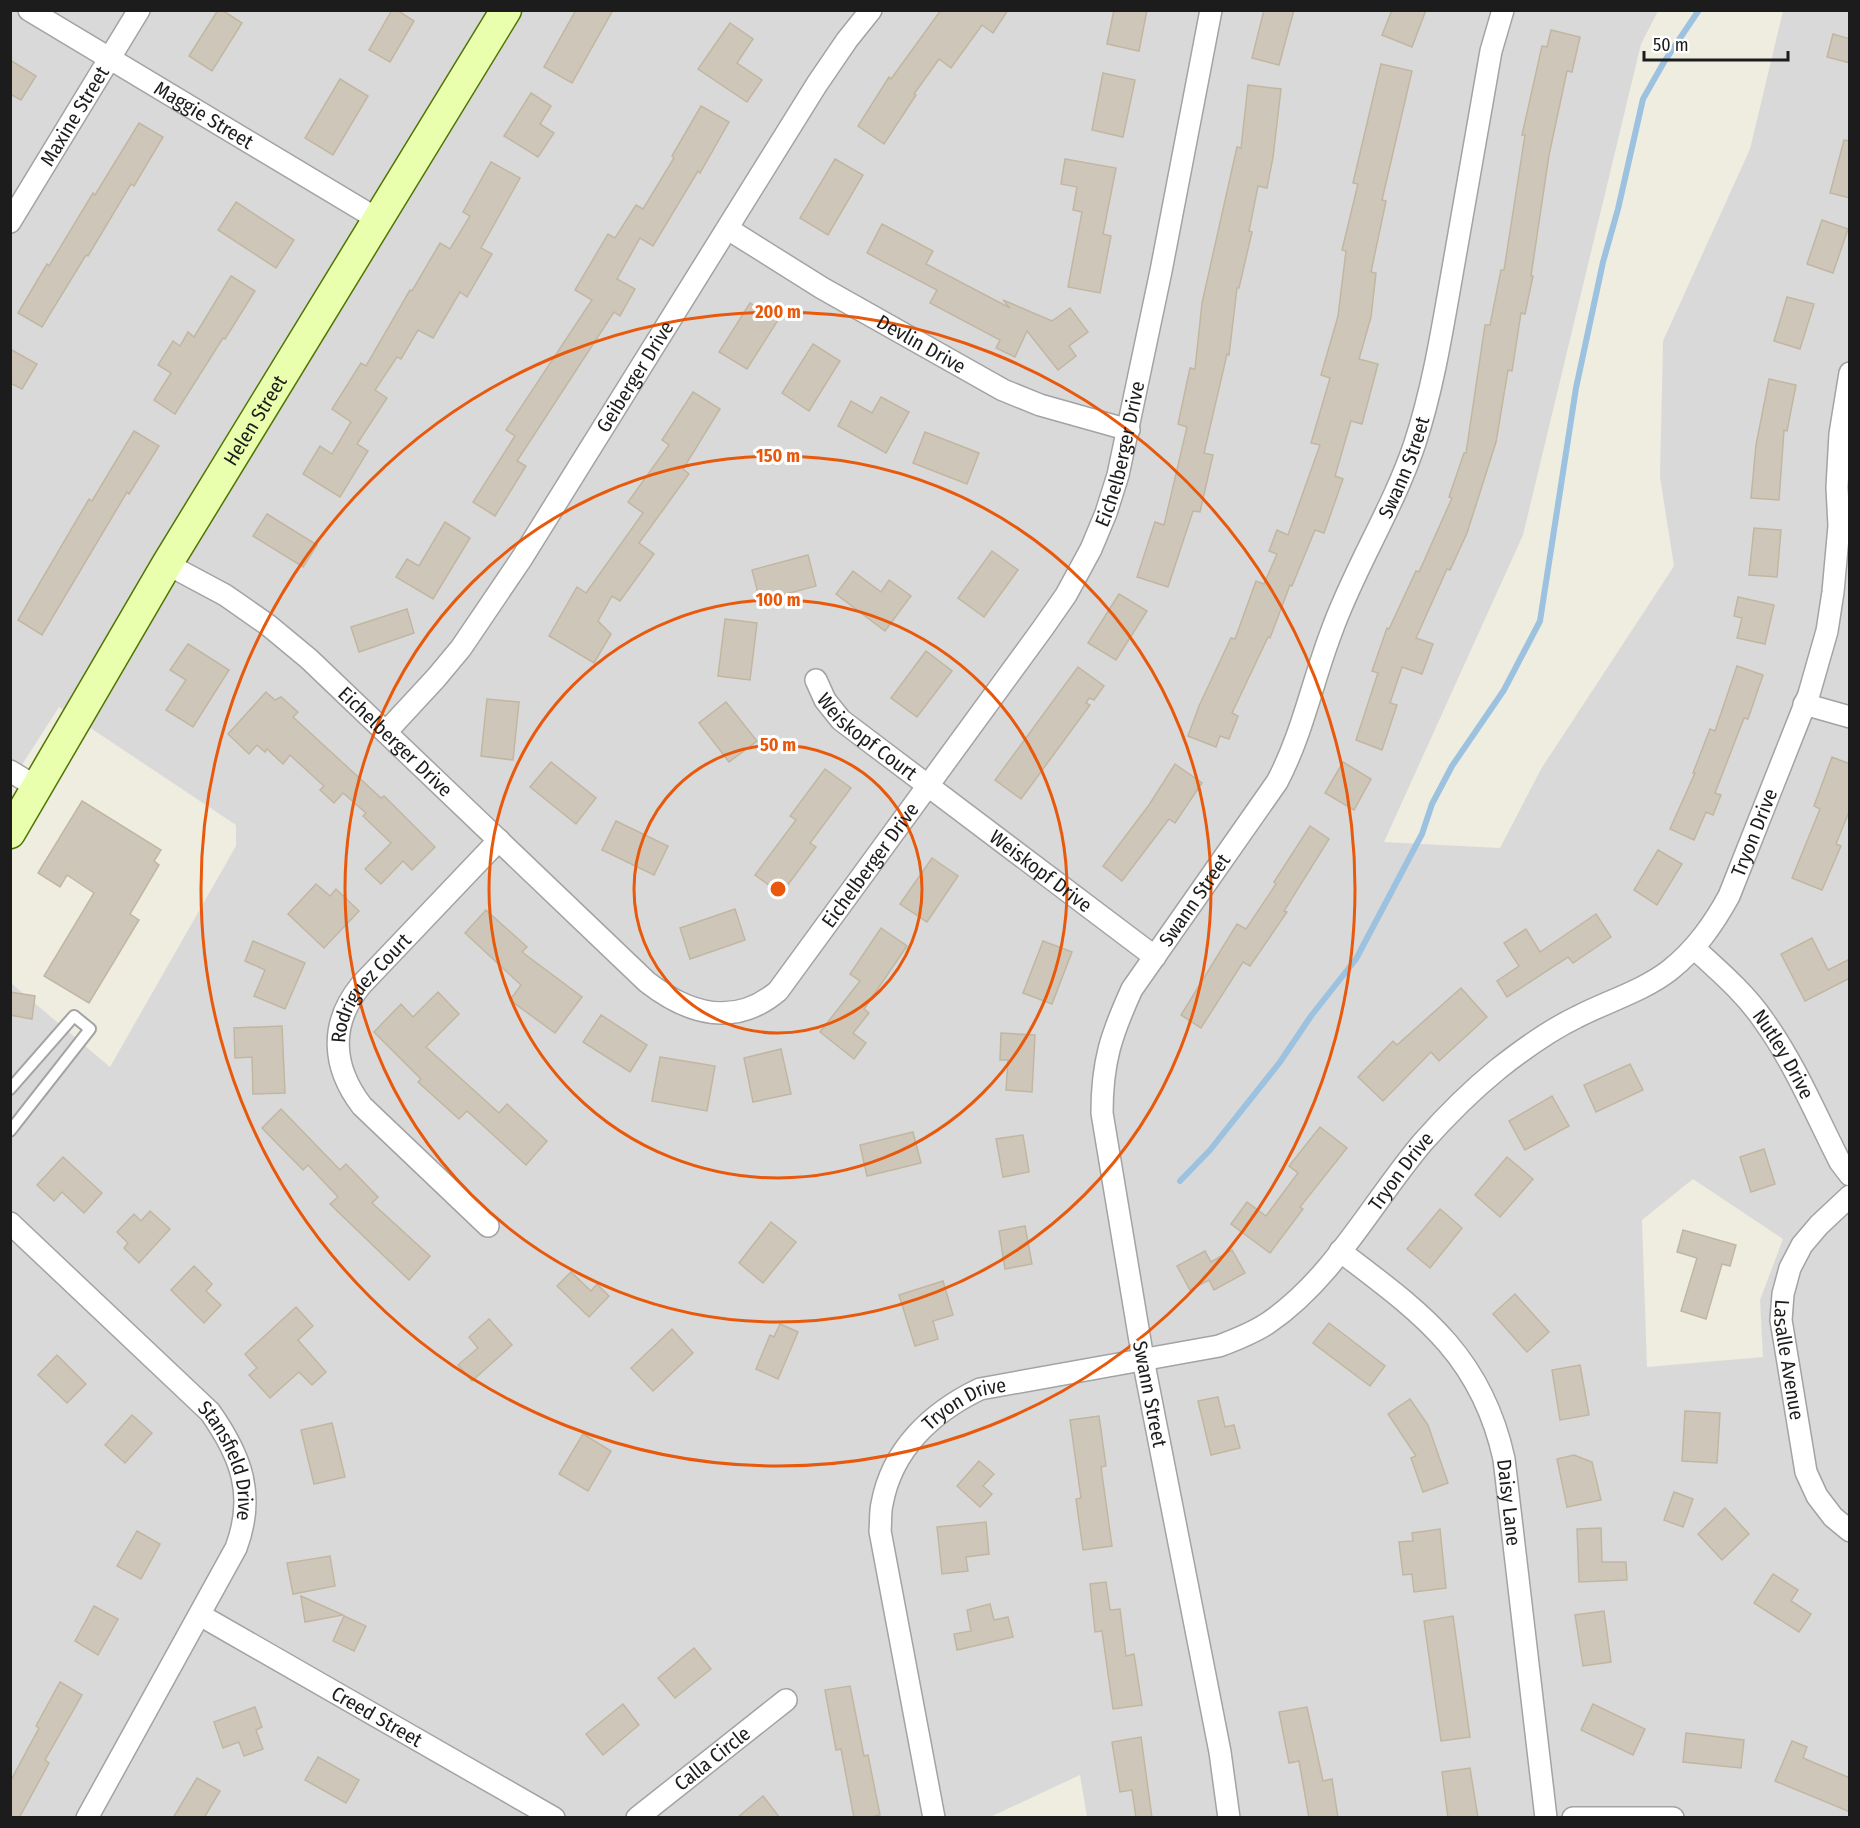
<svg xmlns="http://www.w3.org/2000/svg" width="1860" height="1828" font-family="'Fira Sans Condensed',sans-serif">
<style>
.residential{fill:#dad9d9;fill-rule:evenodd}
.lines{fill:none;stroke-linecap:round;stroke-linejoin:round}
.stream{stroke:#9cc2e0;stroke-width:6}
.building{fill:#cec7b9;stroke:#c1b6a1;stroke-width:1.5}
.lane-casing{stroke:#a3a3a3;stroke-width:14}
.street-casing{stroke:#a3a3a3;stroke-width:24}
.secondary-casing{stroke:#4f7500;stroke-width:33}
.lane{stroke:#fff;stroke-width:10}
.street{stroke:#fff;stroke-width:21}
.secondary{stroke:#e9ffae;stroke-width:30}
.ring{fill:none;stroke:#e8590c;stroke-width:3}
.labels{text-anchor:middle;stroke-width:6;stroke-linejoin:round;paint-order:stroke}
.street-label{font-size:20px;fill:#1c1c1c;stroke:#fff}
.centre{fill:#e8590c;stroke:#fff;stroke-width:3}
.ring-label{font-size:18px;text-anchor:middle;font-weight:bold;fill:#e8590c;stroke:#fff;stroke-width:6;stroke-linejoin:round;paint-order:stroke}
</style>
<rect width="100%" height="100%" fill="#eeede0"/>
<path class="residential" d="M 11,11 L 1658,11 L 1641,44 L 1523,535 L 1384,842 L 1500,848 L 1541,769 L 1674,566 L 1660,477 L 1663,341 L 1750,149 L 1783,11 L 1849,11 L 1849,1817 L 1087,1817 L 1080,1775 L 988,1818 L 11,1817 L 11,983 L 110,1067 L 236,846 L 236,825 L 59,707 L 11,782 ZM 1693,1179 L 1783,1239 L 1760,1300 L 1763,1357 L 1647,1367 L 1642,1220 Z"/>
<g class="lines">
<polyline class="stream" points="1180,1181 1210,1150 1280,1062 1311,1016 1356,959 1422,834 1432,804 1452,766 1504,690 1540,621 1576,388 1603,262 1618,209 1643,99 1664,62 1699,10"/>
</g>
<g class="building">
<polygon points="218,10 222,10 242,23 212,71 189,56"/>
<polygon points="392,10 397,10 414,21 390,62 369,50"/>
<polygon points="576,10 613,10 572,83 544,67"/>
<polygon points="941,10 1008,10 993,33 982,25 951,68 939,59 914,94 916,95 884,144 858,126 889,77 891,79"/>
<polygon points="1114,10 1147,10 1139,51 1107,44"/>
<polygon points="1264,10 1294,10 1279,65 1252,58"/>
<polygon points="1392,10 1426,10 1412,47 1382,35"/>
<polygon points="730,23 753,39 737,63 762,80 747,102 698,69"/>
<polygon points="1551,30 1580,37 1572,72 1567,71 1549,155 1531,276 1533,276 1525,314 1521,313 1512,371 1508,370 1496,442 1467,533 1450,570 1447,569 1416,638 1433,644 1422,674 1402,667 1390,703 1397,705 1382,750 1356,740 1378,673 1372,671 1387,628 1389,629 1416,571 1419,572 1452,498 1449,497 1464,453 1466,453 1485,325 1490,325 1501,270 1504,270 1525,135 1522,135 1542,46 1547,47"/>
<polygon points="1833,34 1850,39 1850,63 1827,57"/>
<polygon points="10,60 36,76 21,100 10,94"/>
<polygon points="1381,64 1412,71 1382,200 1386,201 1371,272 1376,273 1371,317 1359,359 1378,364 1362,424 1351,421 1335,476 1343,479 1324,533 1315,530 1292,586 1290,585 1270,638 1268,637 1232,713 1238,716 1229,739 1220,736 1216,747 1188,736 1199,706 1231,638 1235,639 1256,581 1264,584 1277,554 1269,551 1277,530 1288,535 1320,445 1311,443 1330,378 1321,375 1338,316 1346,251 1342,250 1358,184 1353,183"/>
<polygon points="1103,73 1135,80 1123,137 1092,130"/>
<polygon points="340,79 368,96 333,155 305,138"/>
<polygon points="1248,85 1281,89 1273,157 1267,188 1258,186 1249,231 1252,232 1239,288 1237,288 1229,355 1227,354 1204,453 1213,455 1200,512 1193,511 1168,587 1137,577 1155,522 1164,525 1187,427 1178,424 1190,368 1195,369 1202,303 1237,147 1241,148"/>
<polygon points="531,93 551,106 540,124 554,133 538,157 504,136"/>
<polygon points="701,106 729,122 700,173 698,171 653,246 640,238 617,279 635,289 620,316 614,312 517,461 526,466 495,516 473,502 515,436 506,430 592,300 575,290 608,234 615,238 636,205 643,209 674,158 672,156"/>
<polygon points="139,123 163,137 134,186 131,184 88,256 86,255 42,327 18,313 47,264 49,266 93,193 95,195"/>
<polygon points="1844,140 1850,141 1850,198 1830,193"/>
<polygon points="835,159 863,175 828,235 800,218"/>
<polygon points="1065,159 1116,168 1103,234 1111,236 1100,293 1068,287 1082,212 1073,210 1077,187 1061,184"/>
<polygon points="491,162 520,178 481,248 492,254 467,297 460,292 433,338 418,330 401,359 397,357 375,390 387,398 357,444 368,451 340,497 303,474 320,446 332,454 351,422 332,409 361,363 366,366 410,290 412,291 440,243 450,249 470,216 463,212"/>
<polygon points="236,202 294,240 276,268 218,230"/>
<polygon points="1822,220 1848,229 1833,273 1807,264"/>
<polygon points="882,224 933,251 926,264 1010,308 1003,300 1052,321 1070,308 1088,332 1069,346 1076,356 1058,370 1027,331 1015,357 996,348 1000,340 930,303 937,290 867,253"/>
<polygon points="231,276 255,291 225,339 223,338 175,414 154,400 171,373 158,365 173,341 180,346 188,332 194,337"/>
<polygon points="1787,297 1814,304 1800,349 1774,341"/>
<polygon points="750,303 778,320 747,369 719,352"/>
<polygon points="813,344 840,361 809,411 782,393"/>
<polygon points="10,349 37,364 22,389 10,383"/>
<polygon points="1769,379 1796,385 1787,431 1784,430 1779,500 1751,498 1756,445"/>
<polygon points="693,392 720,409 683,469 689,474 639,543 654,554 620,601 612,596 598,621 611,634 594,663 549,636 577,587 586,593 643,513 628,502 669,445 662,440"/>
<polygon points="881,397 909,412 886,453 838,426 851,401 872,413"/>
<polygon points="134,431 159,446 129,494 127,492 42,635 18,620 89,499 92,501"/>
<polygon points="925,432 979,453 967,484 913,463"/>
<polygon points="267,514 317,545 303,567 253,536"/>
<polygon points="445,522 470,538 433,599 396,577 407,559 419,566"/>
<polygon points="1754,528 1781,530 1777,577 1749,575"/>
<polygon points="992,551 1018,570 984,617 958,598"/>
<polygon points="808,555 816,586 760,601 752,570"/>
<polygon points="853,571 881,592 889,580 911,596 885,631 836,594"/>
<polygon points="1119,594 1147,611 1116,660 1088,643"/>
<polygon points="1738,597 1774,605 1765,644 1737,638 1742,618 1734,616"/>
<polygon points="407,609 414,633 359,652 351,627"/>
<polygon points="725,619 757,623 750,680 718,676"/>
<polygon points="188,644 229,670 193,727 166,710 186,680 170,670"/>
<polygon points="926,651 952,671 917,717 891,698"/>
<polygon points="1737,666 1763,675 1748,719 1744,718 1715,793 1721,795 1713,815 1706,812 1694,840 1670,829 1695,773 1693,773 1710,729 1715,731"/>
<polygon points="1078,667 1104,686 1094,700 1089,698 1086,703 1090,705 1021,799 995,780"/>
<polygon points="266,692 275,700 281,697 298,712 293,717 381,798 384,796 435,847 412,870 403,861 381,884 365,869 391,843 363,816 366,813 343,793 334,803 320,790 324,786 290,755 283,764 267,749 265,752 257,745 249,754 228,734"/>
<polygon points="487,699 519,702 513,760 481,756"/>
<polygon points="726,702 757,741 729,762 699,723"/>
<polygon points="1832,757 1850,764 1850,809 1836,844 1841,846 1822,890 1792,878 1820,809 1814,806"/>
<polygon points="551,762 596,798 576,824 530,787"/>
<polygon points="1343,762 1371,779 1354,810 1325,793"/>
<polygon points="1175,764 1202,783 1175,823 1169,819 1122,881 1103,866 1149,805"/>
<polygon points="825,769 851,788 810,843 816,847 781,894 755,875 796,820 790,816"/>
<polygon points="82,801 161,850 154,861 159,865 130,914 139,920 89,1003 44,976 94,893 67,875 60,887 38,873"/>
<polygon points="616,821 668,846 654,875 602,850"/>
<polygon points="1310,826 1329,839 1284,911 1287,912 1250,966 1243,962 1201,1028 1181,1015 1237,924 1246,929 1276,884 1274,882"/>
<polygon points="1658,850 1682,864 1657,905 1634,890"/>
<polygon points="932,858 958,876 927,922 900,904"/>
<polygon points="316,884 330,896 336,889 359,911 324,948 288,914"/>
<polygon points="735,909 745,940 690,959 680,928"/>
<polygon points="486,910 527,947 522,952 582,997 555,1033 510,1000 521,985 465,933"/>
<polygon points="1596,914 1611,937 1573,963 1568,957 1507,997 1497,981 1519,966 1504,943 1526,929 1540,952"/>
<polygon points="881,928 907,946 864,1009 869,1013 853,1033 866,1043 854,1059 820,1032 860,981 850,974"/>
<polygon points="1812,938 1828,970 1850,959 1850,978 1805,1001 1781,954"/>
<polygon points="253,941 305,963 285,1009 254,996 265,970 245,961"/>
<polygon points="1043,941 1072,952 1052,1004 1023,993"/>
<polygon points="1461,988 1487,1017 1439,1061 1431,1052 1383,1101 1358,1077 1393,1041 1397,1045"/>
<polygon points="10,992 35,996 32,1019 10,1015"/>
<polygon points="438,992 459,1014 426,1047 499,1113 507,1104 547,1141 526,1165 467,1111 459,1119 418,1082 421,1079 374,1032 401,1004 413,1017"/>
<polygon points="601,1015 647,1045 630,1072 583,1042"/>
<polygon points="282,1026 285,1093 253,1094 252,1057 235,1058 234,1028"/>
<polygon points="1001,1033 1035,1035 1032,1092 1006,1090 1008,1060 1000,1060"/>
<polygon points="781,1049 791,1094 753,1102 744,1058"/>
<polygon points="660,1057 715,1066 707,1111 652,1101"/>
<polygon points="1630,1064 1643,1090 1596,1112 1584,1085"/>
<polygon points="1552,1096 1569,1126 1525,1150 1509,1121"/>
<polygon points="281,1109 340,1170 346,1164 378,1197 372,1203 430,1256 409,1280 330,1204 338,1197 308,1165 303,1170 262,1128"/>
<polygon points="1320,1127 1347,1148 1300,1207 1303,1209 1270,1253 1231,1224 1247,1202 1266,1216 1298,1173 1289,1166"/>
<polygon points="913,1132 921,1163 867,1176 860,1145"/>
<polygon points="1023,1135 1029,1172 1003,1177 996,1139"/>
<polygon points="1764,1149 1775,1184 1751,1192 1740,1157"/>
<polygon points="63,1157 102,1193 84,1213 62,1192 54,1201 37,1185"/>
<polygon points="1507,1157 1533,1179 1500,1217 1475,1195"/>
<polygon points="1440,1209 1462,1228 1430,1268 1407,1249"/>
<polygon points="150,1211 170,1229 139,1263 124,1248 128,1243 117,1232 134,1214 141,1221"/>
<polygon points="771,1222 796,1242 763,1283 739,1263"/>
<polygon points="1025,1226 1032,1264 1005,1269 999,1231"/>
<polygon points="1683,1230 1736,1245 1730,1266 1722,1264 1706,1319 1681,1311 1697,1258 1677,1252"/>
<polygon points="1232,1250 1245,1273 1214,1290 1209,1280 1190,1290 1177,1266 1205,1251 1211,1262"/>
<polygon points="194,1266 212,1284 206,1291 221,1305 204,1323 171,1290"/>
<polygon points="571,1272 591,1291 597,1284 609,1296 589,1317 557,1286"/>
<polygon points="943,1281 953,1315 933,1321 938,1339 915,1346 899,1295"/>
<polygon points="1515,1294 1549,1332 1527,1352 1493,1314"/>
<polygon points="296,1307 313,1326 298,1340 326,1372 312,1385 299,1372 270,1398 249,1375 257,1368 245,1354"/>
<polygon points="489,1319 512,1345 472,1381 458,1365 478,1348 469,1337"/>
<polygon points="1329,1323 1385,1366 1370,1386 1313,1343"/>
<polygon points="780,1324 798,1332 778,1379 756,1369 770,1335 774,1337"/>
<polygon points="672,1329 693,1353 653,1391 631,1368"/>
<polygon points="57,1355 86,1384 67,1403 38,1375"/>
<polygon points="1580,1365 1589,1415 1560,1420 1552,1370"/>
<polygon points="1218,1397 1225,1427 1234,1425 1240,1448 1211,1455 1198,1401"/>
<polygon points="1410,1399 1428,1425 1448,1483 1423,1492 1411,1458 1416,1456 1388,1414"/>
<polygon points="1685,1411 1720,1413 1717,1463 1682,1461"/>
<polygon points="132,1415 152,1433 125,1463 105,1445"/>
<polygon points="1099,1416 1106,1466 1101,1467 1112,1546 1083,1550 1076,1499 1081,1498 1070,1420"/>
<polygon points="332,1423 345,1477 314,1484 301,1430"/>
<polygon points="583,1434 611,1451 588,1491 559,1474"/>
<polygon points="1574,1455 1592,1462 1601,1500 1567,1507 1557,1459"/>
<polygon points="979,1461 994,1474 983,1486 992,1494 980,1507 957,1486"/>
<polygon points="1674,1492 1693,1499 1683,1527 1664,1520"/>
<polygon points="1725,1508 1749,1534 1722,1560 1698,1534"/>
<polygon points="986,1522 989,1554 966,1557 968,1571 942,1574 937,1527"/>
<polygon points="1601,1528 1602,1562 1626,1562 1627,1580 1579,1582 1577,1529"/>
<polygon points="1440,1529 1446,1588 1414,1592 1412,1574 1403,1575 1399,1542 1413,1541 1412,1533"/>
<polygon points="137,1531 160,1544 141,1579 117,1566"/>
<polygon points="330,1556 335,1586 293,1594 287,1563"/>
<polygon points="1773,1574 1798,1590 1791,1601 1811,1614 1799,1632 1754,1603"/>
<polygon points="1106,1582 1110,1610 1120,1609 1126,1656 1134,1654 1142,1705 1113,1709 1102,1631 1095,1632 1090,1584"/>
<polygon points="301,1596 343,1615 305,1622"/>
<polygon points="990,1604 994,1620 1008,1617 1013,1637 957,1650 954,1634 971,1631 967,1610"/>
<polygon points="94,1606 118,1619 98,1655 75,1641"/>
<polygon points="1604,1611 1611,1662 1583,1666 1575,1615"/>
<polygon points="344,1616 366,1626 354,1651 333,1641"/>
<polygon points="1453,1616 1470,1737 1441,1741 1424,1621"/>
<polygon points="694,1648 711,1669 675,1698 658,1678"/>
<polygon points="60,1682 82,1695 45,1760 49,1763 19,1818 10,1818 10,1782 39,1728 36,1726"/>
<polygon points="850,1686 864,1756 868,1755 880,1815 867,1818 854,1818 841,1749 836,1750 825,1690"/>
<polygon points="623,1704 639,1725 603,1755 586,1734"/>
<polygon points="1593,1704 1645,1729 1633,1755 1581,1730"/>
<polygon points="255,1707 262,1727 256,1730 263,1749 244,1756 239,1742 223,1748 214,1722"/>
<polygon points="1307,1707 1323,1781 1332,1779 1338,1818 1309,1818 1299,1761 1289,1763 1279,1712"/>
<polygon points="1686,1733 1744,1740 1741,1768 1683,1762"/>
<polygon points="1141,1737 1152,1818 1136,1818 1132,1790 1120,1792 1112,1742"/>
<polygon points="1792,1741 1807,1747 1803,1758 1850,1778 1850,1812 1775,1781"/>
<polygon points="318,1757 359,1780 346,1803 305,1780"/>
<polygon points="1470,1768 1478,1818 1448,1818 1442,1772"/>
<polygon points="197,1778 220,1791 204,1818 173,1818"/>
<polygon points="763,1796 780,1818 737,1818"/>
</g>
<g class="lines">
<g class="lane-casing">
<polyline id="lane" points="10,1089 74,1016 90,1029 10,1131"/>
</g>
<g class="street-casing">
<g id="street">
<path id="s1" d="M 29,10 L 379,220"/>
<path id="s2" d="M 10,222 L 139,10"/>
<path id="s3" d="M 728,229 L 822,288 L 1003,390 L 1040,405 L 1129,430"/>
<path id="s4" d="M 167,564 L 225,595 L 268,625 L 309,659 L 647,982 C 688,1014 734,1028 778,991 L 1043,628 L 1066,595 L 1091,549 L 1106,513 L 1118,475 L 1161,271 L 1211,10"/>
<path id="s5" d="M 816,680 L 825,700 L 841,720 L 1155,957"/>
<polyline points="1804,704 1850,717"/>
<path id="s6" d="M 386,732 L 436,678 L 461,648 L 522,558 L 817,84 L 847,40 L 871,10"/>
<polyline points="10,771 38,788"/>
<path id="s7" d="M 1694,948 C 1719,971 1745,993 1764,1021 C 1795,1064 1816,1115 1840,1162 L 1850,1175"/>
<path id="s8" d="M 1850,1196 L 1819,1225 L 1802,1245 L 1790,1268 L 1783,1294 L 1781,1320 L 1806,1472 L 1817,1496 L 1833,1517 L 1850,1531"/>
<path id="s9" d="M 10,1223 L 210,1412 C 241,1456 256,1495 236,1548 L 87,1818"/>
<path id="s10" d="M 488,1226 L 362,1106 C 332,1067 329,1024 361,985 L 499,840"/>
<path id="s11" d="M 1340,1251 C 1420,1312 1481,1354 1504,1459 L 1546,1818"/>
<path id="s12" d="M 200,1615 L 554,1818"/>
<path id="s13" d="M 637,1818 L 786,1700"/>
<path id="s14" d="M 934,1818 L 880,1531 C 881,1522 880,1512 882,1504 C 892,1449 932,1412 980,1389 L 1219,1346 C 1235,1340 1253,1333 1268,1323 C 1334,1278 1372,1202 1423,1142 C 1446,1116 1471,1091 1498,1069 C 1522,1050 1550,1030 1577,1017 C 1608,1001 1643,991 1670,970 C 1696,949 1713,925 1729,896 L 1809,694 L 1827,631 L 1833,592 L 1839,526 L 1837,487 L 1840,434 L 1850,373"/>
<path id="s15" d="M 1229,1818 L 1220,1752 L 1143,1359 L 1102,1113 C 1102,1062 1111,1035 1132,989 L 1277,782 C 1302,735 1312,683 1331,633 C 1354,568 1393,509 1415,443 C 1433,388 1442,331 1452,274 C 1465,200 1478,126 1491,51 L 1503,10"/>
<polyline points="1573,1818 1673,1818"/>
</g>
</g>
<g class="secondary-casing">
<g id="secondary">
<path id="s16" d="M 10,833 L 167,564 L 506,10"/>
</g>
</g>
<use href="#lane" class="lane"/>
<use href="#street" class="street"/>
<use href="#secondary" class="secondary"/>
</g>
<g class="ring">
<circle cx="778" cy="889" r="144"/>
<circle cx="778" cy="889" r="289"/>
<circle cx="778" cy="889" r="433"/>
<circle cx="778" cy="889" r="577"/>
</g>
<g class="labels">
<g class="street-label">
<text dy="7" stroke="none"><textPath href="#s1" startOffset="204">Maggie Street</textPath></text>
<text dy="7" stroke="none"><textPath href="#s2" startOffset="124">Maxine Street</textPath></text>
<text dy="7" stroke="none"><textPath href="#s3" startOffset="225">Devlin Drive</textPath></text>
<text dy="7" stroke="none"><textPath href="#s6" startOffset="435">Geiberger Drive</textPath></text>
<text dy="7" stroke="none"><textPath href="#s16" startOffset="480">Helen Street</textPath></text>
<text dy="7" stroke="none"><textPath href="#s4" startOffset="1425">Eichelberger Drive</textPath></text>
<text dy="7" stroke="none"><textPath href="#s15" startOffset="1438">Swann Street</textPath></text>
<text dy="7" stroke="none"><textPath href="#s5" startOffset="78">Weiskopf Court</textPath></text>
<text dy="7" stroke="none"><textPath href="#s4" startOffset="291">Eichelberger Drive</textPath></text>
<text dy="7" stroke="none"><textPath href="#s14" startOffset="1480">Tryon Drive</textPath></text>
<text dy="7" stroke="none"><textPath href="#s4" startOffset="939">Eichelberger Drive</textPath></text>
<text dy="7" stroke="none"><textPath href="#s5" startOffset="298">Weiskopf Drive</textPath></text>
<text dy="7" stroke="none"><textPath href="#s15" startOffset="954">Swann Street</textPath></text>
<text dy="7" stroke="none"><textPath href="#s10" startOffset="308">Rodriguez Court</textPath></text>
<text dy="7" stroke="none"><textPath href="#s7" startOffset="140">Nutley Drive</textPath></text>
<text dy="7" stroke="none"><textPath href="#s14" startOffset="976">Tryon Drive</textPath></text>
<text dy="7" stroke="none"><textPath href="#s8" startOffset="188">Lasalle Avenue</textPath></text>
<text transform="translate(1150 1394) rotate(79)" y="7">Swann Street</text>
<text dy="7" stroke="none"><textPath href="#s14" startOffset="456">Tryon Drive</textPath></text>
<text dy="7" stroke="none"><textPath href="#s9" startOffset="328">Stansfield Drive</textPath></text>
<text dy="7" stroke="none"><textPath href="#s11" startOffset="316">Daisy Lane</textPath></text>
<text dy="7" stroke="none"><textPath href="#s12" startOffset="204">Creed Street</textPath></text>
<text dy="7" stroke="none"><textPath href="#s13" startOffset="96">Calla Circle</textPath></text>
</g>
</g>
<circle cx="778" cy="889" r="9" class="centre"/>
<g class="ring-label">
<text x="778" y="318">200 m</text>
<text x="778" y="462">150 m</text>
<text x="778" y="606">100 m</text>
<text x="778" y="751">50 m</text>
</g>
<rect width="1860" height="1828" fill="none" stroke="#1c1c1c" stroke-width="24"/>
<path d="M1644 51v9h144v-9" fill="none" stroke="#1c1c1c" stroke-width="3"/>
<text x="1653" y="51" font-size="18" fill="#1c1c1c" stroke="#ffffff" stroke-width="4.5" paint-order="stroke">50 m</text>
</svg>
